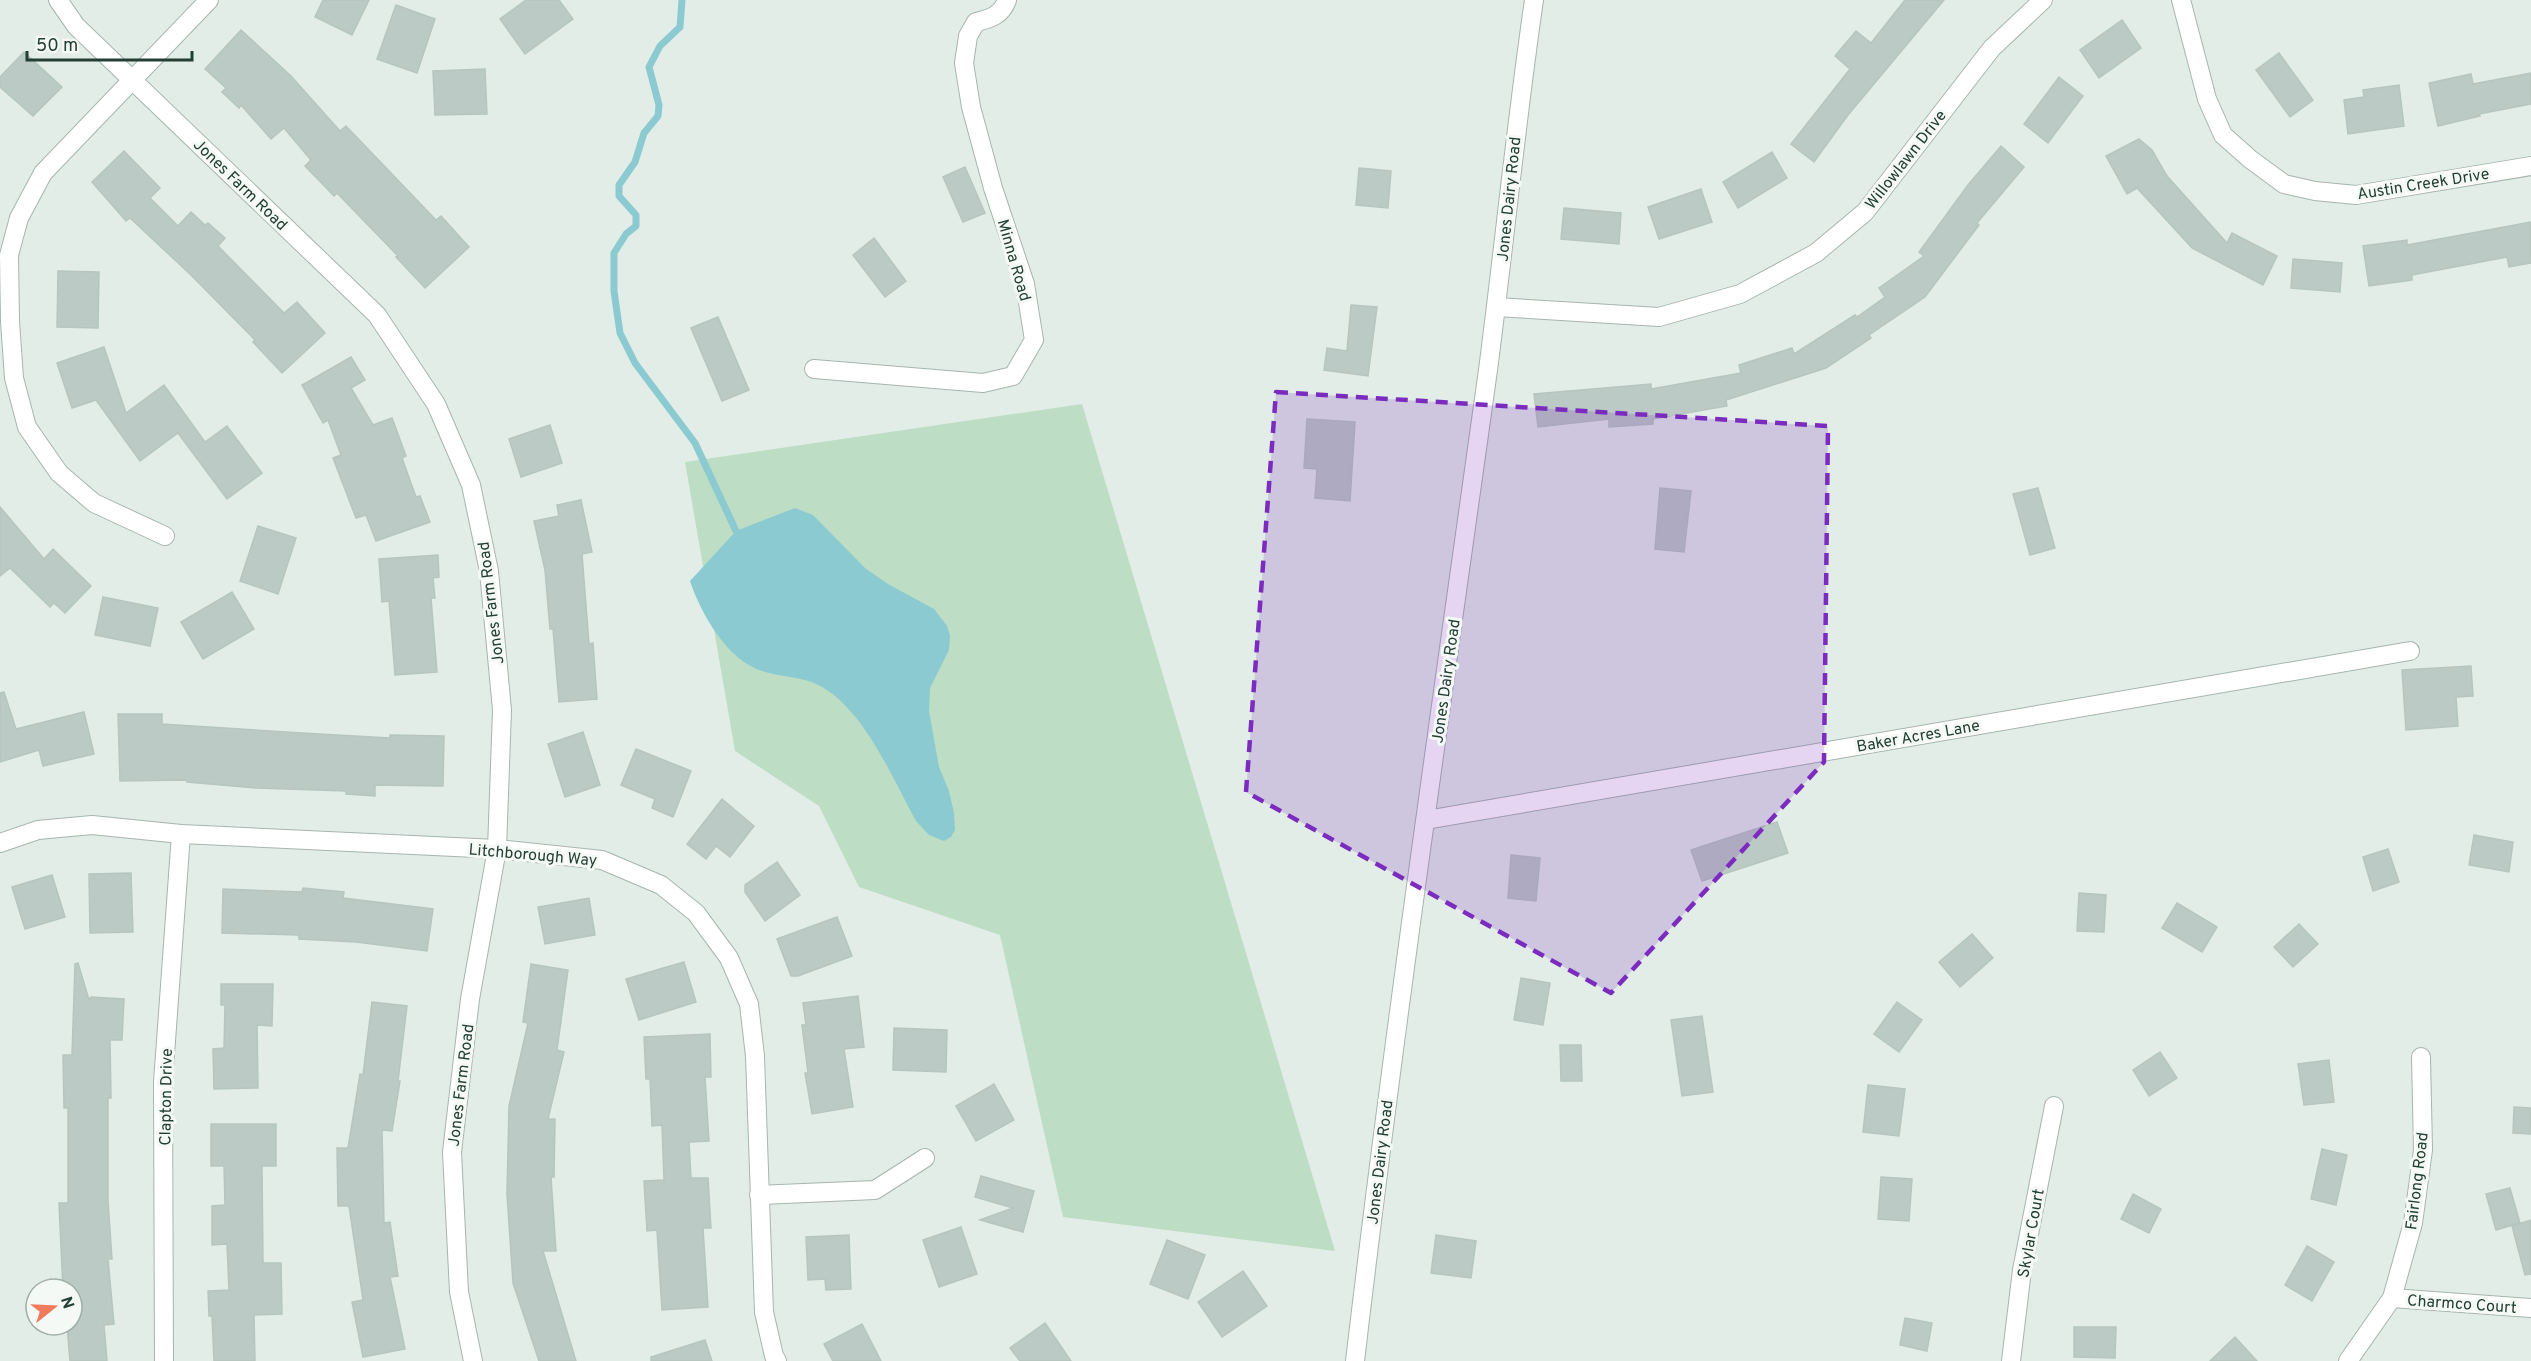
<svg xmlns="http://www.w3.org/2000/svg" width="2531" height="1361" font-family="Overpass,sans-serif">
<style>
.green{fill:#bdddc4}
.water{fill:#8ccad1}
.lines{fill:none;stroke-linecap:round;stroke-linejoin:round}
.stream{stroke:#8ccad1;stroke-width:7}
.building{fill:#bbcac4;stroke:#b6c6bf;stroke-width:1.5}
.minor-casing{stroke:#a6b5af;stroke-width:20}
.minor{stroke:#fff;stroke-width:18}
.marked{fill:#7b2cbf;fill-opacity:0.2;stroke:#7b2cbf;stroke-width:4.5;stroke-dasharray:12 8;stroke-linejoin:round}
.labels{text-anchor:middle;stroke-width:6;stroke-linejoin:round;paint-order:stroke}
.street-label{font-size:16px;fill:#233e35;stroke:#f4f9f6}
</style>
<rect width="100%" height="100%" fill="#e3ede8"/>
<polygon class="green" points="1082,404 1335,1251 1063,1217 1000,935 859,887 819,806 735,751 685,462"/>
<path class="water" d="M 795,508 L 813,515 L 865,568 L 888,584 L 934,609 L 947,626 L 950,635 L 949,650 L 930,688 L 929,711 L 939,767 L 949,791 L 954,813 L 955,830 L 951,837 L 944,841 L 929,835 L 916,821 C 893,779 867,717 827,690 C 807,676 784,678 762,671 C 727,660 701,614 690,581 L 736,531 Z"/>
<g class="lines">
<polyline class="stream" points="682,0 680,27 660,46 649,67 659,105 658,116 644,133 635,162 619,185 619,196 636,215 636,226 626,234 614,253 614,291 620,333 635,363 695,443 736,531 741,538"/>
</g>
<g class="building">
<polygon points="323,0 369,0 352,35 315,17"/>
<polygon points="526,0 559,0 573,19 525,54 500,19"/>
<polygon points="1905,0 1944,0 1848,115 1814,162 1791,144 1850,69 1835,56 1856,31 1871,43"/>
<polygon points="396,5 435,19 417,73 377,59"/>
<polygon points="2122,20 2141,48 2099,78 2080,50"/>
<polygon points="241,30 291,76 340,131 346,126 436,220 441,216 469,247 425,288 396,257 398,256 337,193 334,196 305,166 311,160 284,128 271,139 241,105 239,108 222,92 226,88 205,69"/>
<polygon points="24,52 62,87 33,116 0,87 0,77"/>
<polygon points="2279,53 2313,100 2290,117 2256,70"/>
<polygon points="485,69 487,114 435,115 433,71"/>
<polygon points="2531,73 2531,104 2479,114 2480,116 2438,126 2429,83 2471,74 2473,84"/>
<polygon points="2059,77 2083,96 2048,143 2024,124"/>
<polygon points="2399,85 2404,126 2348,134 2344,100 2364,97 2363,90"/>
<polygon points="2139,139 2152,150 2167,176 2227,243 2232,233 2277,256 2263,285 2192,248 2137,188 2127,194 2106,156"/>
<polygon points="2001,146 2024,167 1977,223 1979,225 1925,297 1869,335 1871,338 1826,368 1726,400 1727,406 1653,419 1653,424 1609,427 1609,419 1538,427 1534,394 1651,384 1651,389 1741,373 1739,365 1792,348 1794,354 1855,315 1857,317 1885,297 1879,288 1924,256 1919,252 1968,185"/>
<polygon points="124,151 160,188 150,198 178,226 191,212 205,225 208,223 225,238 218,246 284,313 297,302 325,333 282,373 253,342 255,340 191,275 130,218 126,221 92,182"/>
<polygon points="1772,152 1787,178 1738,208 1723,182"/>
<polygon points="965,167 985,213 963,222 943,177"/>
<polygon points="1359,168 1391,171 1388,208 1356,205"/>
<polygon points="1701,189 1712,222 1659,239 1648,207"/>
<polygon points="1564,208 1621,213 1619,244 1561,239"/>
<polygon points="2531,222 2531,263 2509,267 2507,257 2412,275 2412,280 2369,286 2363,246 2407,240 2407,245"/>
<polygon points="874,238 906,281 885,297 853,255"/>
<polygon points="2293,259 2342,263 2340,292 2291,288"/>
<polygon points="58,271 99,272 98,328 57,327"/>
<polygon points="1351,305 1377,307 1368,376 1324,370 1327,348 1347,351"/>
<polygon points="718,317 749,390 722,401 691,328"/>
<polygon points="104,347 126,413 164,385 205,442 227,426 262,473 227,499 178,433 140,461 96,400 72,408 57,363"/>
<polygon points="351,357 365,380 351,388 373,425 392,418 406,456 402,458 416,497 420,496 430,522 376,541 366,515 356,518 333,458 341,455 328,420 323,423 302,385"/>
<polygon points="1307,419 1355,422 1350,501 1315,498 1317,469 1304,468"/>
<polygon points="550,425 562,463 521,477 509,439"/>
<polygon points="1660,488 1691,491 1684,552 1655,549"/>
<polygon points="2038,488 2055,548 2030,555 2013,494"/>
<polygon points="581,500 592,552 582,554 589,644 593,643 597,699 559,702 553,629 550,629 545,570 534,521 559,516 557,505"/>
<polygon points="0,507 44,559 53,549 91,586 65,613 54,603 50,607 10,568 0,576"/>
<polygon points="258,526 296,538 278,594 240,581"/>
<polygon points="438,555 439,577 433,578 435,598 431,598 437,672 395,675 389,601 382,602 379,559"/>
<polygon points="232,592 254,629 203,659 181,622"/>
<polygon points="103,597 158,608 150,646 95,635"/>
<polygon points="2471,666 2473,696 2456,697 2458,726 2406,730 2402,670"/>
<polygon points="4,692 16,729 84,712 94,754 43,766 39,750 0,762 0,693"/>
<polygon points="118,714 162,714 162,724 302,733 390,738 390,735 444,736 443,786 375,785 375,796 346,794 346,791 257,788 187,782 187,780 120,781"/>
<polygon points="583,732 600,785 565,797 548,744"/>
<polygon points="636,749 691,771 673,817 652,808 655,799 621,785"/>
<polygon points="722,799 754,826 730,857 716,846 706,859 687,844"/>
<polygon points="1777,822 1788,853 1702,881 1691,850"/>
<polygon points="2474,835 2513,842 2509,872 2469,865"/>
<polygon points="2388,849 2399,882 2373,891 2363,857"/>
<polygon points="1511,855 1540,858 1536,901 1508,898"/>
<polygon points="777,862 800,895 765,921 745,892 745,885"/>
<polygon points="131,873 133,932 90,933 89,874"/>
<polygon points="52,875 65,917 25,929 12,887"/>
<polygon points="303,888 344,892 343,898 433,909 427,951 356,942 299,939 299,935 222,933 223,889 302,892"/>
<polygon points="2079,893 2106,895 2104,932 2077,931"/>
<polygon points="589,898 595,935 545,944 538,907"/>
<polygon points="2177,903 2217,927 2202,952 2162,928"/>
<polygon points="837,917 852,956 798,976 791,976 777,939"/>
<polygon points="2299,924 2318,944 2293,967 2274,947"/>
<polygon points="1972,934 1993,958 1960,987 1939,962"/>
<polygon points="684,962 696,1002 639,1020 626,979"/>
<polygon points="78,963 89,1000 91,997 124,999 122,1040 110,1040 111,1098 108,1098 108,1201 112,1259 108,1259 114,1324 104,1325 107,1361 70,1361 67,1325 72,1325 72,1289 63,1289 59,1203 68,1203 68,1108 64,1108 63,1055 72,1055 75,964"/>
<polygon points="531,964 568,970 557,1050 564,1052 548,1119 555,1119 554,1177 551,1177 556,1251 543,1251 576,1361 539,1361 513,1283 507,1194 509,1106 528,1023 523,1022"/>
<polygon points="1521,978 1550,983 1543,1025 1514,1020"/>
<polygon points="221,984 273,984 272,1026 257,1025 258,1088 214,1089 213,1049 224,1048 225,1005 221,1005"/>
<polygon points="858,996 864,1047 844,1049 853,1107 812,1114 805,1073 808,1073 802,1025 806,1025 803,1003"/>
<polygon points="372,1002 407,1006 398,1081 400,1081 392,1131 382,1130 384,1223 390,1222 398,1276 390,1277 405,1349 363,1357 352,1302 363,1300 349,1206 338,1206 337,1148 348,1148 360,1074 363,1075"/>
<polygon points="1897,1002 1922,1020 1899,1052 1874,1034"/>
<polygon points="1702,1016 1713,1092 1682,1096 1671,1020"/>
<polygon points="894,1028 947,1030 946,1072 893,1070"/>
<polygon points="710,1034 711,1077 705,1077 709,1141 689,1142 691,1178 708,1178 711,1228 703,1228 708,1307 662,1310 657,1230 647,1231 644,1181 664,1180 662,1125 652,1126 650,1079 646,1079 644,1037"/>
<polygon points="1560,1045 1581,1045 1582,1081 1561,1081"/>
<polygon points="2160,1052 2177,1078 2149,1096 2133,1070"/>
<polygon points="2329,1060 2334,1102 2304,1105 2298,1064"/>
<polygon points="994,1084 1014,1120 976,1141 956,1106"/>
<polygon points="1868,1085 1905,1089 1899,1136 1863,1132"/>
<polygon points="2514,1107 2531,1108 2531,1134 2513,1133"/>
<polygon points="211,1124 276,1124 276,1166 262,1166 263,1263 281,1263 282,1314 254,1315 255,1361 214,1361 212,1316 209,1316 208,1291 229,1290 227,1244 212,1245 212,1206 225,1205 224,1166 211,1166"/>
<polygon points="2322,1149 2347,1155 2336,1205 2311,1199"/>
<polygon points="981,1176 1034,1191 1023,1232 980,1220 1013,1208 975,1197"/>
<polygon points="1881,1177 1912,1179 1909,1221 1878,1219"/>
<polygon points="2510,1188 2520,1223 2496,1230 2486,1194"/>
<polygon points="2133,1194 2161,1209 2149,1233 2121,1219"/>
<polygon points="2531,1220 2531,1274 2525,1275 2512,1226"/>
<polygon points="961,1227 977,1274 939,1287 923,1240"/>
<polygon points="849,1235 851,1289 826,1290 825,1279 808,1280 806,1237"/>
<polygon points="1436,1235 1476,1241 1471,1278 1431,1273"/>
<polygon points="1167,1240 1205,1255 1188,1299 1150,1284"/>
<polygon points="2307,1246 2334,1262 2312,1301 2285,1285"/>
<polygon points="1243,1271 1267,1306 1222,1337 1198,1302"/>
<polygon points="1905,1318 1932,1323 1927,1351 1900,1345"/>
<polygon points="1045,1323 1071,1361 1020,1361 1010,1348"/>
<polygon points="862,1324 881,1361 833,1361 824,1344"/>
<polygon points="2074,1327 2116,1327 2115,1358 2074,1357"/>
<polygon points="2235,1337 2257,1361 2210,1361"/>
<polygon points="705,1340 712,1361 651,1361 651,1357"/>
</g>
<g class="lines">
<g class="minor-casing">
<g id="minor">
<polyline points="58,0 76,26 377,315 436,404 471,485 489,571 502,710 497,849 470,999 452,1152 459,1292 473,1361"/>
<polyline points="2181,0 2207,99 2223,135 2250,159 2284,184 2315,191 2356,195 2531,166"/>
<polyline points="1496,307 1659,317 1740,294 1816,253 1865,212 1992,48 2043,0"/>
<path d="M 814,369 L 983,383 L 1013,376 L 1034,340 L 1025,284 L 993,188 L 971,107 L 964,63 L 968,36 L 976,22 C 990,19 1002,15 1007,0"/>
<polyline points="165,536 94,503 59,473 27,427 14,378 10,321 9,255 19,218 43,173 209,0"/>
<polyline points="1426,820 2410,651"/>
<polyline points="0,843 38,830 92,825 181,834 497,849 602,860 661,885 696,913 729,958 749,1004 755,1056 764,1312 774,1356 777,1361"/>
<polyline points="759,1195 875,1190 925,1158"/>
<polyline points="2392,1298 2531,1308"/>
<polyline points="164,1361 163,1082 181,834"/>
<path d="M 1355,1361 C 1394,1030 1442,700 1488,370 C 1504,247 1516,123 1534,0"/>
<polyline points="2011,1361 2022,1270 2054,1106"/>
<polyline points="2348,1361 2392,1298 2413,1223 2423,1150 2421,1057"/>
</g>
</g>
<use href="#minor" class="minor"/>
</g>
<path class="marked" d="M 1276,392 L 1828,426 L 1824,762 L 1611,993 L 1246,792 Z"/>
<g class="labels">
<g class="street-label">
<text transform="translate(1905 159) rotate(-52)" y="6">Willowlawn Drive</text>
<text transform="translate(2423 183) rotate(-9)" y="6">Austin Creek Drive</text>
<text transform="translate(241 184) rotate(44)" y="6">Jones Farm Road</text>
<text transform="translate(1508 199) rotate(-84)" y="6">Jones Dairy Road</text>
<text transform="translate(1015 260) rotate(74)" y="6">Minna Road</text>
<text transform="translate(490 603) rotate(-97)" y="6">Jones Farm Road</text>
<text transform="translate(1445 681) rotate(-82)" y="6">Jones Dairy Road</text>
<text transform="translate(1918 735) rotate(-10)" y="6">Baker Acres Lane</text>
<text transform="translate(533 854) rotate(5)" y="6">Litchborough Way</text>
<text transform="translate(460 1085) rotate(-83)" y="6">Jones Farm Road</text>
<text transform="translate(165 1097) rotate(-89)" y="6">Clapton Drive</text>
<text transform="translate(1379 1162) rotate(-83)" y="6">Jones Dairy Road</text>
<text transform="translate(2416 1181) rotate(-83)" y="6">Fairlong Road</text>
<text transform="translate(2030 1233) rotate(-80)" y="6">Skylar Court</text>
<text transform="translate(2462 1303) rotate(4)" y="6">Charmco Court</text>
</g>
</g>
<g transform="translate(54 1307) rotate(72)"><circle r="28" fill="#f4f9f6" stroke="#a0aea9" stroke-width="1.5"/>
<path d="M0-4.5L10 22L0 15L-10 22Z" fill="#f07b5e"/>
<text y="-9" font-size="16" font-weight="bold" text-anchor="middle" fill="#233e35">N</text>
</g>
<path d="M27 51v9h165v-9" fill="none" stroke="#233e35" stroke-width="3"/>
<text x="36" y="51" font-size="18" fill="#233e35" stroke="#f4f9f6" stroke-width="4.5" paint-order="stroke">50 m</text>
</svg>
